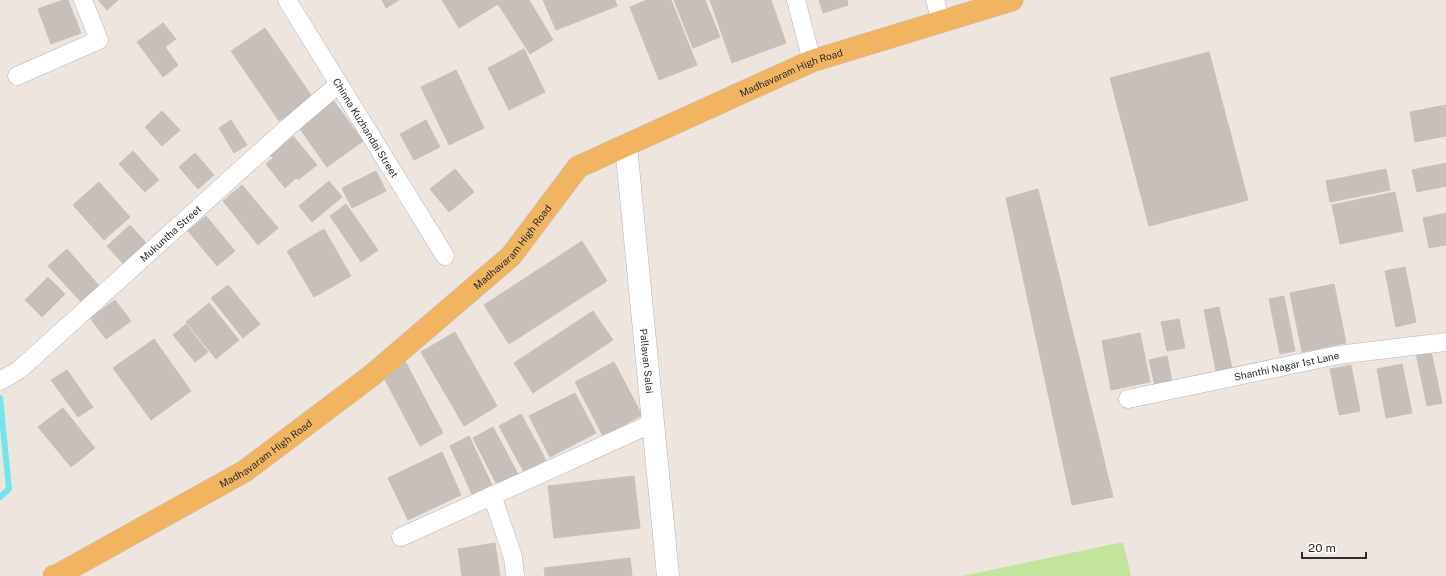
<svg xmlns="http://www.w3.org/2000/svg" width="1446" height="576" font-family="'Public Sans',sans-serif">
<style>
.green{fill:#c2e49c}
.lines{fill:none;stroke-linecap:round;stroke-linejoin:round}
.stream{stroke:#73e5ef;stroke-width:6}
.building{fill:#c7c0ba;stroke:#cac0b8}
.minor-casing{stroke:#afb5bd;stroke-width:19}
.tertiary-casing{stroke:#afb5bd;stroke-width:23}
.primary-casing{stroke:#c4c4c4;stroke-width:23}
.minor{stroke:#fff;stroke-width:18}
.tertiary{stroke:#fff;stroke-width:22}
.primary{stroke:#f1b561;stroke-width:22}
.labels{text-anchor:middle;stroke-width:3;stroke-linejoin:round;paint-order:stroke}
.street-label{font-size:10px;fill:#2d2d2d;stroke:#fff}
</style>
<rect width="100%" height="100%" fill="#eee5df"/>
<polygon class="green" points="1123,542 1131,576 963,576"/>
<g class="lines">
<polyline class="stream" points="0,398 9,489 0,497"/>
</g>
<g class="building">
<polygon points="63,0 68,0 81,33 51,44 38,9"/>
<polygon points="98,0 118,0 107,10"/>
<polygon points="382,0 399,0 386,8"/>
<polygon points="442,0 529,0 553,40 530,54 498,4 459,28"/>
<polygon points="543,0 615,0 617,6 556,30"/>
<polygon points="647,0 671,0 697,65 659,80 630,7"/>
<polygon points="674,0 705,0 720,37 693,48"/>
<polygon points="710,0 771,0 786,43 732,63"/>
<polygon points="819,0 847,0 848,5 823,13"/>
<polygon points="163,23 176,39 165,47 178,65 163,77 137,42"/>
<polygon points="265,28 313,98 279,121 231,51"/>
<polygon points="524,49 545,92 509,110 488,68"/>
<polygon points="1209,52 1248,200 1149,226 1110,78"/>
<polygon points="456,70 484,128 449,145 421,87"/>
<polygon points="333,100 363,141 327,167 298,126"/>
<polygon points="1446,105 1446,136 1415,142 1410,112"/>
<polygon points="162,111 180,130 162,146 145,127"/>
<polygon points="231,120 247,145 234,153 219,128"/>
<polygon points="426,120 440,147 414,160 400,134"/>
<polygon points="293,136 317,165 298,180 296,178 285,188 266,164 273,158 270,155"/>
<polygon points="133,151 159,180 145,192 119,164"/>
<polygon points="195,153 214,175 198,189 179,167"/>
<polygon points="1446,163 1446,186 1417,192 1412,170"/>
<polygon points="455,169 474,192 449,212 430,189"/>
<polygon points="1386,169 1390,190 1330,202 1326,181"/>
<polygon points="376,171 386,191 352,208 342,188"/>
<polygon points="329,181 342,197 312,222 299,206"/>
<polygon points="99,182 130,217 104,240 73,205"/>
<polygon points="242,185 278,228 258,245 223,201"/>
<polygon points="1038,189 1113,497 1072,505 1006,198"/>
<polygon points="1395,192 1403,231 1340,244 1332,205"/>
<polygon points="346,204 378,250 361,262 330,216"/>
<polygon points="1446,213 1446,245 1429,248 1423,218"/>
<polygon points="206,216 235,251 217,266 188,231"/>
<polygon points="130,225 151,248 128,269 107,246"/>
<polygon points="324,229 351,276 314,297 287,251"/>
<polygon points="582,241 607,281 509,344 484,305"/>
<polygon points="67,249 102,289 84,305 48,266"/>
<polygon points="1405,267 1416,322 1396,327 1385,271"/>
<polygon points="48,277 65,294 42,317 25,300"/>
<polygon points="1334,284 1346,343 1302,352 1290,293"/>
<polygon points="228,285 260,324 243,338 211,298"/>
<polygon points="1284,296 1295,351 1280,354 1269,299"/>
<polygon points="115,300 131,321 106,339 90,318"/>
<polygon points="209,303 239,340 216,359 186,322"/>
<polygon points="1219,307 1233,373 1217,376 1204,310"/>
<polygon points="593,311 613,340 533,393 514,363"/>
<polygon points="1179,319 1185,348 1167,351 1161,322"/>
<polygon points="186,324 208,352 195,362 173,335"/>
<polygon points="455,332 497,406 464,426 421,352"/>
<polygon points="1140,333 1150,382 1111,390 1102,341"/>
<polygon points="154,339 191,391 151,420 113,368"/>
<polygon points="1430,346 1442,403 1427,406 1415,349"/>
<polygon points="1167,356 1172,382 1155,386 1149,360"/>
<polygon points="405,361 443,433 420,446 382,374"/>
<polygon points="614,362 642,415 603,436 575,382"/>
<polygon points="1402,364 1412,413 1386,418 1377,369"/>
<polygon points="1351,365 1360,411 1339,415 1330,369"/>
<polygon points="67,370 93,407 78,417 51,380"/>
<polygon points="575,393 596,433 550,457 529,416"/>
<polygon points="63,408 95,448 71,467 38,427"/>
<polygon points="521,414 546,460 524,472 499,426"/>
<polygon points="493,427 519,476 498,487 473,438"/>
<polygon points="469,436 492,485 472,494 450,446"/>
<polygon points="442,452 461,495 408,520 388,478"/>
<polygon points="634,476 640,528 554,538 548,486"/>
<polygon points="495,543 500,576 462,576 458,549"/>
<polygon points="630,558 632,576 545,576 544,568"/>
</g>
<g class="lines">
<g class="minor-casing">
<g id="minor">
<path id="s1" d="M 287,0 L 445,256"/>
<polyline points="796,0 812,61"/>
<polyline points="935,0 941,22"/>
<polyline points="17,76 99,40 83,0"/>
<path id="s2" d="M 0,381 L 19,370 L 287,128 L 339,84"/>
<path id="s3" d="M 1128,399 L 1338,355 L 1446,342"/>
<polyline points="492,495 513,557 515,576"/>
<polyline points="401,537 653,423"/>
</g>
</g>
<g class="tertiary-casing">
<g id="tertiary">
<path id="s4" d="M 626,146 L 668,576"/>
</g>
</g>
<g class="primary-casing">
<g id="primary">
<path id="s5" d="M 54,576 L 56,576 L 245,471 L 371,376 L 511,256 L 578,167 L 812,61 L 1012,0"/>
</g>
</g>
<use href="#minor" class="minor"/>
<use href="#tertiary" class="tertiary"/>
<use href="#primary" class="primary"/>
</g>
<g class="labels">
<g class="street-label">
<text dy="4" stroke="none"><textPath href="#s5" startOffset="905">Madhavaram High Road</textPath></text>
<text dy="4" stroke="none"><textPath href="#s1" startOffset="150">Chinna Kuzhandai Street</textPath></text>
<text dy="4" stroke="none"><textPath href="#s2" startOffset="226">Mukuntha Street</textPath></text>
<text dy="4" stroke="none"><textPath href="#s5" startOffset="568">Madhavaram High Road</textPath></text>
<text dy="4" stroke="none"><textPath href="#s4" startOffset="216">Pallavan Salai</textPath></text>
<text dy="4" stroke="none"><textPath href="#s3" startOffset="162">Shanthi Nagar 1st Lane</textPath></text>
<text dy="4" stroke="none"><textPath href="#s5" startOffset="245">Madhavaram High Road</textPath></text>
</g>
</g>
<path d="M1302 552v6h64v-6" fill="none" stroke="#2d2d2d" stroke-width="2"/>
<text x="1308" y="552" font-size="12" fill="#2d2d2d" stroke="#ffffff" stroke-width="3" paint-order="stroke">20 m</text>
</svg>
